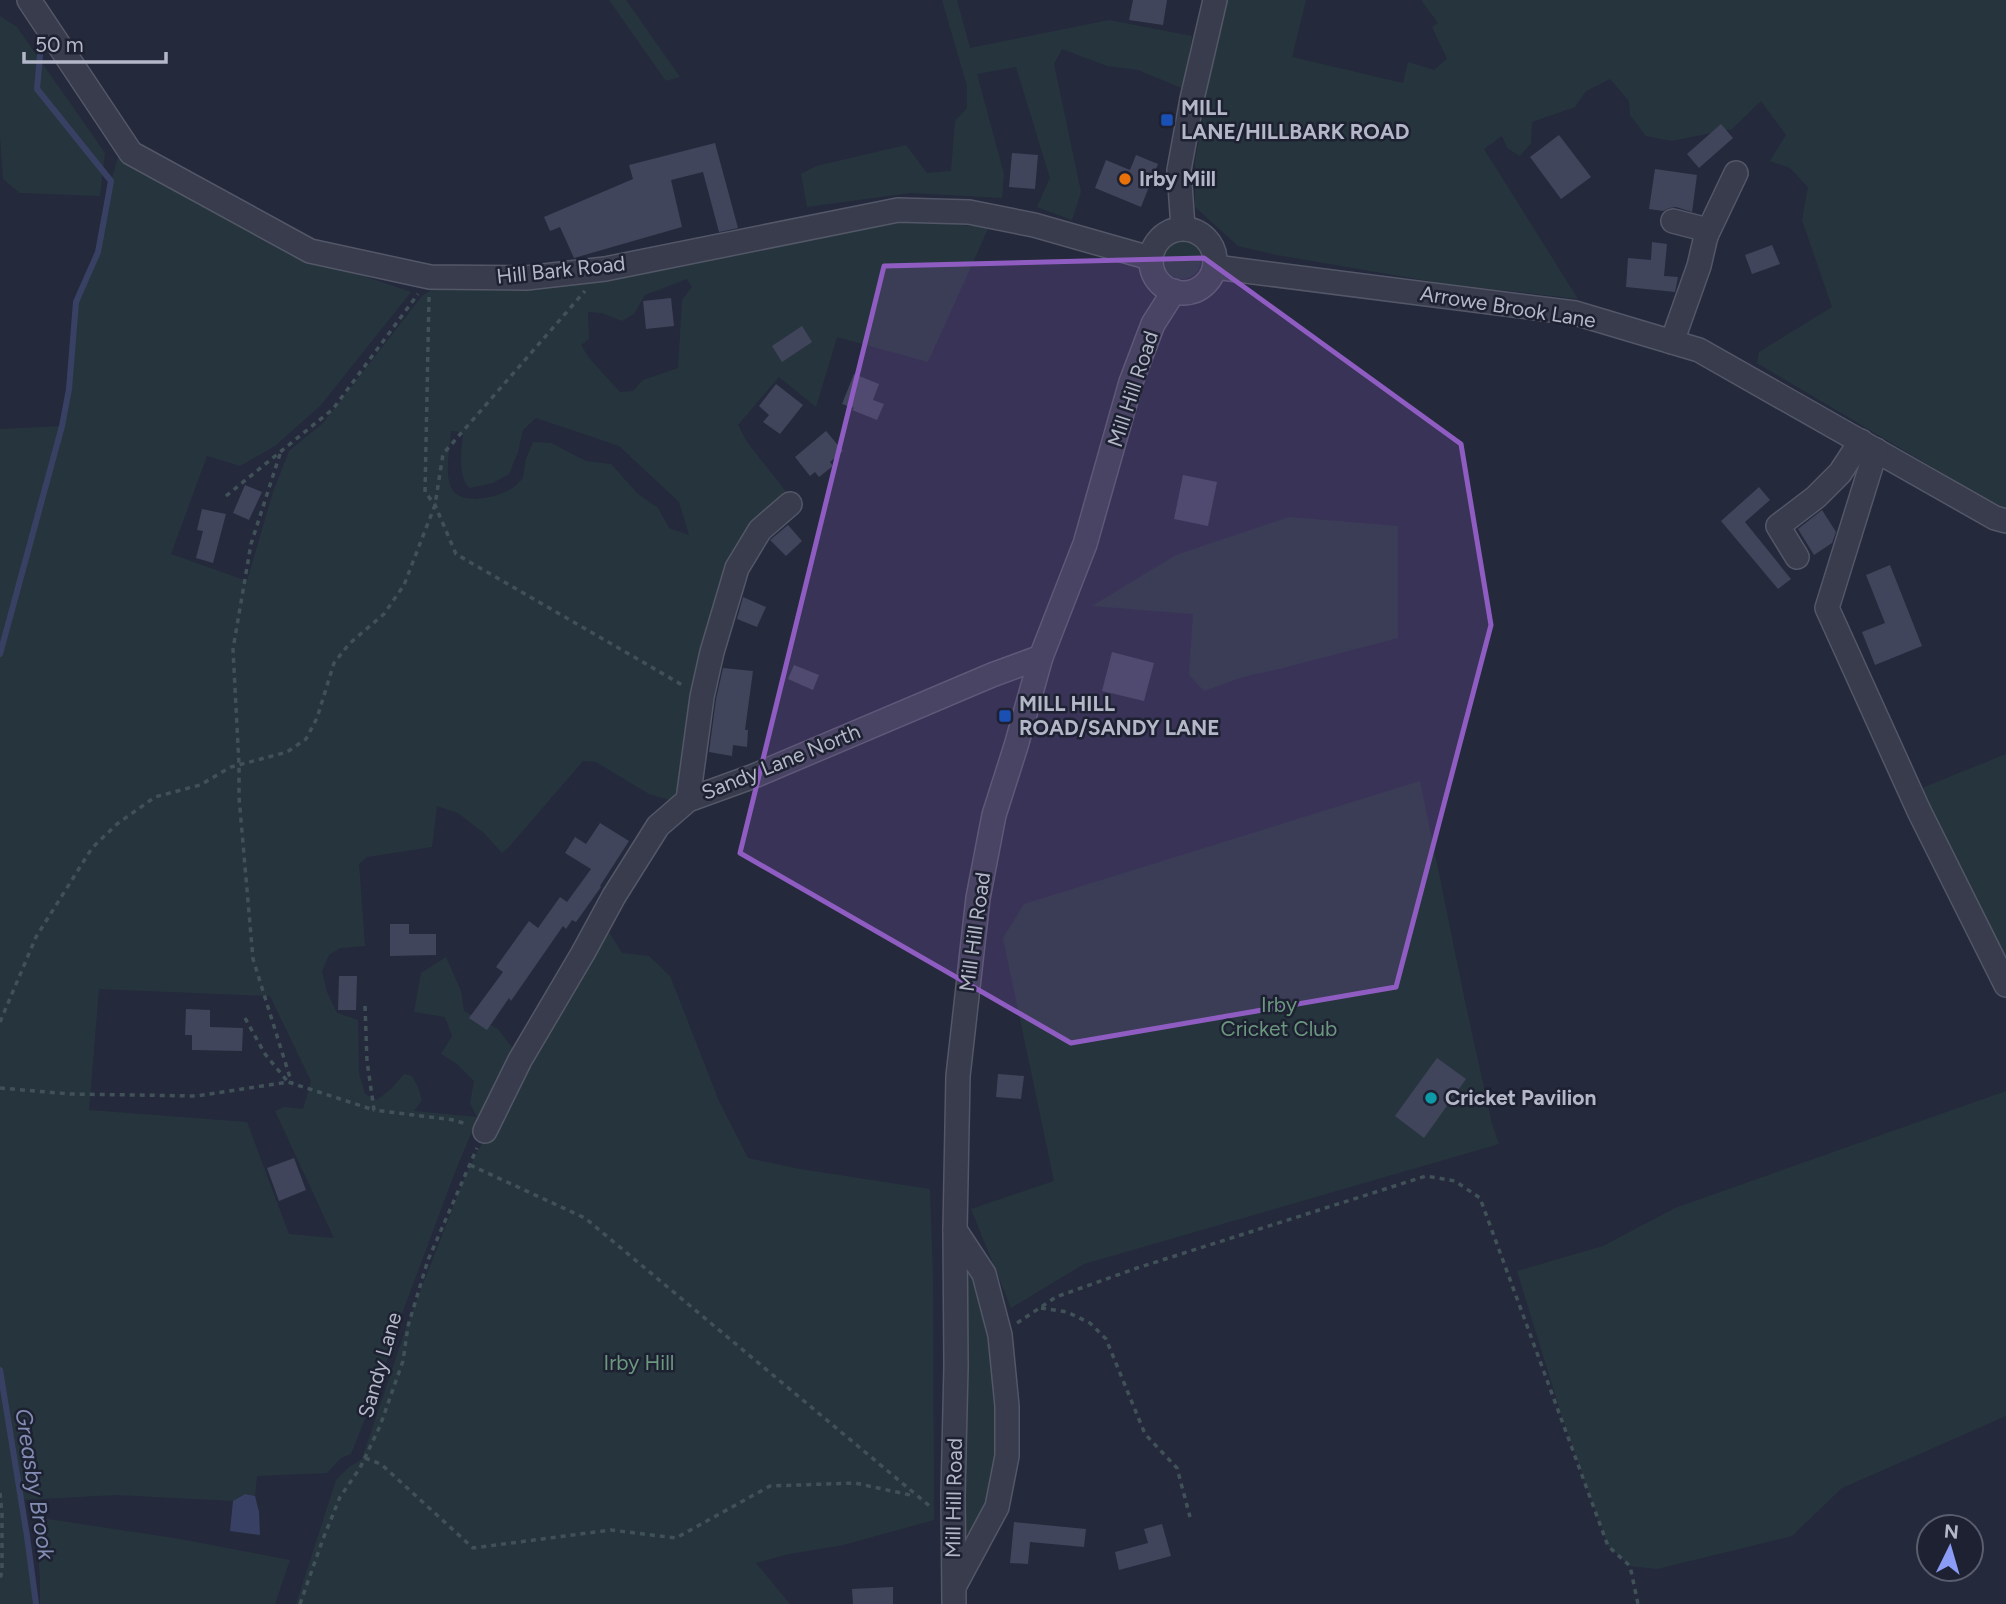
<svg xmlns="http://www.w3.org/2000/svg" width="2006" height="1604" font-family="Figtree,sans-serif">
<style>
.green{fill:#26353d;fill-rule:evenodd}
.water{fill:#384163}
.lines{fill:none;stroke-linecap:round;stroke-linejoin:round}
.stream{stroke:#384163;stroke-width:6}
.building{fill:#40455c}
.minor-casing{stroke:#535767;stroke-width:26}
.path{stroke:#415158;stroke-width:3.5;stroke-dasharray:5 5;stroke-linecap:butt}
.minor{stroke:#383c4d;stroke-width:23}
.marked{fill:#8f5dc2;fill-opacity:0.2;stroke:#8f5dc2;stroke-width:5;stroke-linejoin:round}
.transit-dot{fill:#1a4fb4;stroke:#1d2131;stroke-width:2.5}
.food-dot{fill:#e8710a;stroke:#1d2131;stroke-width:2.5}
.culture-dot{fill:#0f9aa8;stroke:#1d2131;stroke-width:2.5}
.labels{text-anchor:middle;stroke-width:5;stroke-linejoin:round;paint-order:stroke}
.poi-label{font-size:21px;font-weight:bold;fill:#b3b7c8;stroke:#1d2131;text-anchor:start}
.street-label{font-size:21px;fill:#b3b7c8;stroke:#1d2131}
.park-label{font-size:21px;fill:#6b987f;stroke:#1d2131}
.water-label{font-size:23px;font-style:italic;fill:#838db3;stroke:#1d2131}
</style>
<rect width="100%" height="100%" fill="#24293c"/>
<g class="green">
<polygon points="609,0 626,0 680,77 666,81"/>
<polygon points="942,0 957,0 970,48 1109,20 1192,36 1184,89 1138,70 1107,66 1062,49 1054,64 1081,192 1072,220 1037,207 1050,178 1016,67 977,74 1004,174 1002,198 910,193 807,207 801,174 816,166 906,145 927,173 951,171 955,121 967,108 967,86"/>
<polygon points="1227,0 1306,0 1292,57 1403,83 1408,62 1434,70 1447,59 1432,27 1438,23 1421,0 2006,0 2006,511 1757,363 1759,352 1832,307 1802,220 1808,187 1790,168 1770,161 1786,135 1761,101 1732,129 1671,141 1646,136 1630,115 1629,101 1610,79 1586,91 1575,107 1532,122 1531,143 1520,156 1507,148 1502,136 1484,149 1578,299 1440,283 1277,255 1238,246 1195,207 1195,161 1212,64"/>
<polygon points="0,16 17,27 105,153 100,196 20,193 3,179 0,137"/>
<path d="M 120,151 L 305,256 L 411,292 L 321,405 L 275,446 L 240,466 L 207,456 L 171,554 L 247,581 L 273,492 L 289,451 L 323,423 L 422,296 L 434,288 L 882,220 L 976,226 L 988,229 L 928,362 L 837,337 L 816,407 L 779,377 L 738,425 L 747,442 L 791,498 L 759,524 L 676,802 L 649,794 L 596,762 L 583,761 L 508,848 L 502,853 L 484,833 L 458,813 L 437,806 L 432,847 L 367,857 L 359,864 L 365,946 L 340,948 L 329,955 L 322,971 L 327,992 L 337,1013 L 358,1020 L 359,1073 L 365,1094 L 377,1100 L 392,1088 L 404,1074 L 412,1076 L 418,1087 L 422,1100 L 414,1111 L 477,1117 L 470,1103 L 474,1081 L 457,1064 L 441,1054 L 452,1036 L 445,1017 L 414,1012 L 421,973 L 446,957 L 461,991 L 464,1011 L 498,1029 L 513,1049 L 478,1117 L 455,1172 L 403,1311 L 382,1376 L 351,1454 L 341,1458 L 327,1473 L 257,1476 L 255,1496 L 245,1494 L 233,1501 L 117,1495 L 21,1500 L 36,1604 L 0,1604 L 0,429 L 62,426 L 69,389 L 76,302 L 98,252 L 111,181 ZM 687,279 L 692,287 L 682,300 L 678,368 L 643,380 L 633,391 L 620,392 L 589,358 L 581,345 L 589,339 L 588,312 L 602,313 L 622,321 L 634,314 L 645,295 ZM 536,418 L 619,446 L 679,502 L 689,535 L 669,528 L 658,508 L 638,494 L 611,464 L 586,461 L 551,443 L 533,442 L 526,459 L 523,478 C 519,482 515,487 511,489 C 495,499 453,508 449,481 C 446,466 450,447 451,431 L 463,432 C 462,450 457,474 469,488 L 493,483 L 509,474 L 518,452 L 523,430 ZM 99,989 L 270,996 L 311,1081 L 303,1109 L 284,1107 L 275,1111 L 334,1238 L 289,1234 L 247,1122 L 89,1110 Z"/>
<circle cx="1182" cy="260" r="19"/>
<polygon points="1289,517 1398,526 1398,638 1279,669 1243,677 1204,691 1189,675 1193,614 1092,606 1176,555"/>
<polygon points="2006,754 2006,985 1902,796"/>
<polygon points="1420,781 1466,1006 1492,1124 1499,1144 1084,1264 1011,1308 971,1209 1054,1181 1003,938 1024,904"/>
<polygon points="609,932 622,953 649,956 670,976 719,1101 748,1158 800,1169 930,1189 933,1275 934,1520 843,1545 789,1554 756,1563 790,1604 296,1604 336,1480 348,1468 362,1459 406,1328 466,1174 501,1107 578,972"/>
<polygon points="2006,1091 2006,1416 1842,1488 1792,1536 1657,1569 1630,1566 1608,1546 1562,1417 1517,1271 1603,1246 1675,1208"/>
<polygon points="968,1268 983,1302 993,1356 999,1447 986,1512 971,1536 963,1531 963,1269"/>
<polygon points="35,1517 180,1539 290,1560 275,1604 40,1604 40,1579"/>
</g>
<polygon class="water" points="245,1494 255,1496 259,1512 260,1535 230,1531 233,1501"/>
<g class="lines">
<g class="stream">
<polyline points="0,654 62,426 69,389 76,302 98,252 111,181 37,89 42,33"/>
<polyline points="0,1370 27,1536 36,1604"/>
</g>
</g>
<g class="building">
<polygon points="1133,0 1167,0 1163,25 1129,20"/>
<polygon points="1721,124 1733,138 1699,168 1687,154"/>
<polygon points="1559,135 1591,177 1561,199 1530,157"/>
<polygon points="715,143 738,228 719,232 703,172 671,180 682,227 574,258 560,227 550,231 544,217 633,179 629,165"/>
<polygon points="1012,153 1038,155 1035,189 1009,187"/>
<polygon points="1136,155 1158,164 1141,207 1095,188 1106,160 1130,170"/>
<polygon points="1655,169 1697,175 1692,212 1676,207 1669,208 1663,211 1649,209"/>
<polygon points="1652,242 1667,244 1664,276 1678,277 1675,292 1626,287 1628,258 1651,260"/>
<polygon points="1772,245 1780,264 1752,274 1745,255"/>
<polygon points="671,298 674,326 646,329 643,301"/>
<polygon points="802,326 812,342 782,362 772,346"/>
<polygon points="854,374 879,384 873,400 884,404 877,420 852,410 854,408 842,404"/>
<polygon points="776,384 803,405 780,434 763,422 769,415 759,406"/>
<polygon points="826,431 843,451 830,462 833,466 819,477 815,472 810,476 795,457"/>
<polygon points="1183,475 1217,482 1208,526 1174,519"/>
<polygon points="245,485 262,492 249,520 233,513"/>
<polygon points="1759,487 1770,500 1745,522 1791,579 1778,589 1721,521"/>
<polygon points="202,509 226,514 213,563 196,558 203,531 197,530"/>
<polygon points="1822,510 1836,532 1832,543 1814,555 1798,529"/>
<polygon points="788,525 802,541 786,556 770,540"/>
<polygon points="1890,565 1922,646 1875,665 1862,632 1885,623 1866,575"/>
<polygon points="743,597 766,607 757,627 737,619"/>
<polygon points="1112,652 1154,663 1144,701 1102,691"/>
<polygon points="794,665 819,675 813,690 788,679"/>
<polygon points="723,668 753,671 745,730 748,730 747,747 733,745 732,756 709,752 716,699"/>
<polygon points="600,823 629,841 600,886 601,887 576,922 572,920 566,929 563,926 511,1001 509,998 487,1030 469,1018 503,972 496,967 529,921 538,928 560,897 567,902 591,869 565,853 575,837 586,844"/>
<polygon points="390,924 409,924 409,934 436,934 436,955 390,956"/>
<polygon points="339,976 357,976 356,1010 338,1010"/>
<polygon points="186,1009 210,1010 210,1027 243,1028 242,1051 192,1050 192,1035 185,1035"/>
<polygon points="1437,1058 1466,1079 1424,1138 1395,1116"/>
<polygon points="998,1074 1024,1076 1021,1099 996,1097"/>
<polygon points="294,1158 306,1190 279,1201 267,1168"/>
<polygon points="1014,1522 1086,1529 1084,1547 1030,1542 1028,1564 1010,1563"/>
<polygon points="1162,1524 1171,1556 1119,1570 1115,1552 1148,1543 1144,1529"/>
<polygon points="893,1587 893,1604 853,1604 852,1589"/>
</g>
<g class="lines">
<g class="minor-casing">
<g id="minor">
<polyline points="29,0 131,153 310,251 430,277 526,278 605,269 898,210 969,212 1034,225 1150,258"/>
<polyline points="1183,228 1179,170 1192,99 1215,0"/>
<circle cx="1183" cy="261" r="32"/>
<polyline points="1706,236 1736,173"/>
<polyline points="1215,267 1575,313 1699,350 1995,518 2006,521"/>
<polyline points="1672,342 1699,266 1706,236 1700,228 1673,221"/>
<polyline points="1876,450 1827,608 1919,811 2006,985"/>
<polyline points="1797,557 1778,526 1816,497 1840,473 1861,441"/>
<polyline points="688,800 702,697 712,652 737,568 760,530 790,504"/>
<polyline points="485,1131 520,1060 583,953 614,896 658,826 688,800 754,776 992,675 1041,657"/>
<polyline points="955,1585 997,1507 1007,1456 1007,1406 1000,1335 984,1274 955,1230"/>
<polyline points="954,1604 953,1495 956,1366 955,1230 958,1076 978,898 994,815 1016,746 1041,657 1085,544 1131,382 1153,324 1174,291"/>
</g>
</g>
<g class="path">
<polyline points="429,297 425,492 435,505 456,554 684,686"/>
<polyline points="280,454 251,544 233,649 239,765 239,797 253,959 292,1084"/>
<polyline points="226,496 333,409 418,294"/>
<polyline points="365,1006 367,1061 374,1110 454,1120 466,1124"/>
<polyline points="245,1018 265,1054 288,1082"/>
<polyline points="0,1022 36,937 92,848 117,824 155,797 200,785 231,767 287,752 306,739 317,718 334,663 349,644 384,614 404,585 435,505 443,454 585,291"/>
<polyline points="0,1088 70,1094 197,1096 288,1082 374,1110"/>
<polyline points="470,1165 585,1218 932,1508"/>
<polyline points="1041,1308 1067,1312 1090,1323 1106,1339 1145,1434 1177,1468 1190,1517"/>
<polyline points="1017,1323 1056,1297 1137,1268 1426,1176 1455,1181 1480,1198 1608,1546 1630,1566 1638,1604"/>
<polyline points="365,1458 381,1464 473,1548 611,1530 676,1538 770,1486 855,1483 915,1496"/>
<polyline points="0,1493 2,1514 2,1571 0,1579"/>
<polyline points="300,1604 323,1539 340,1497 360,1468 380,1426 403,1361 408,1326 428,1260 477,1148"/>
</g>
<use href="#minor" class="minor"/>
</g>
<path class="marked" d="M 1204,258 L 1461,444 L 1491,625 L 1396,987 L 1071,1043 L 740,853 L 884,266 Z"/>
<g class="transit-dot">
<rect x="1160" y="113" width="14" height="14" rx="3.5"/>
<rect x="998" y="709" width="14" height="14" rx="3.5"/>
</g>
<circle class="food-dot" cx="1125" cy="179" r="7"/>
<circle class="culture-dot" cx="1431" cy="1098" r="7"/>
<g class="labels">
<g class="poi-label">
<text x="1181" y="115">MILL<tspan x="1181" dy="24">LANE/HILLBARK ROAD</tspan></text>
<text x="1139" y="186">Irby Mill</text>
<text x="1019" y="711">MILL HILL<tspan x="1019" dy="24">ROAD/SANDY LANE</tspan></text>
<text x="1445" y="1105">Cricket Pavilion</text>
</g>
<g class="street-label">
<text transform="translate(561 270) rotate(-6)" y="7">Hill Bark Road</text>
<text transform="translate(1508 307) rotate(9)" y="7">Arrowe Brook Lane</text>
<text transform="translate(1133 389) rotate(-72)" y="7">Mill Hill Road</text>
<text transform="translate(781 762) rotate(-22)" y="7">Sandy Lane North</text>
<text transform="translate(975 932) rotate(-82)" y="7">Mill Hill Road</text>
<text transform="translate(380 1365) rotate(-74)" y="7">Sandy Lane</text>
<text transform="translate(954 1498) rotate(-89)" y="7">Mill Hill Road</text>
</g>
<g class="park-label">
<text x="1279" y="1012">Irby<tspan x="1279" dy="24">Cricket Club</tspan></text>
<text x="639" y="1370">Irby Hill</text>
</g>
<g class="water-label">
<text transform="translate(35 1484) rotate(81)" y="8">Greasby Brook</text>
</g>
</g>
<g transform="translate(1950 1548) rotate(5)"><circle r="33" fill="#1d2131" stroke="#595d6d" stroke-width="2"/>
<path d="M0-5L12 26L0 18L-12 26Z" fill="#8a9cf6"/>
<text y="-10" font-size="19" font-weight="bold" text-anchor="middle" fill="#b3b7c8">N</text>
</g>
<path d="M24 52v10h142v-10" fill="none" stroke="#b3b7c8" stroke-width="3.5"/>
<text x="35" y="52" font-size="21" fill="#b3b7c8" stroke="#1d2131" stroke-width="5" paint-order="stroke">50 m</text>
</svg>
